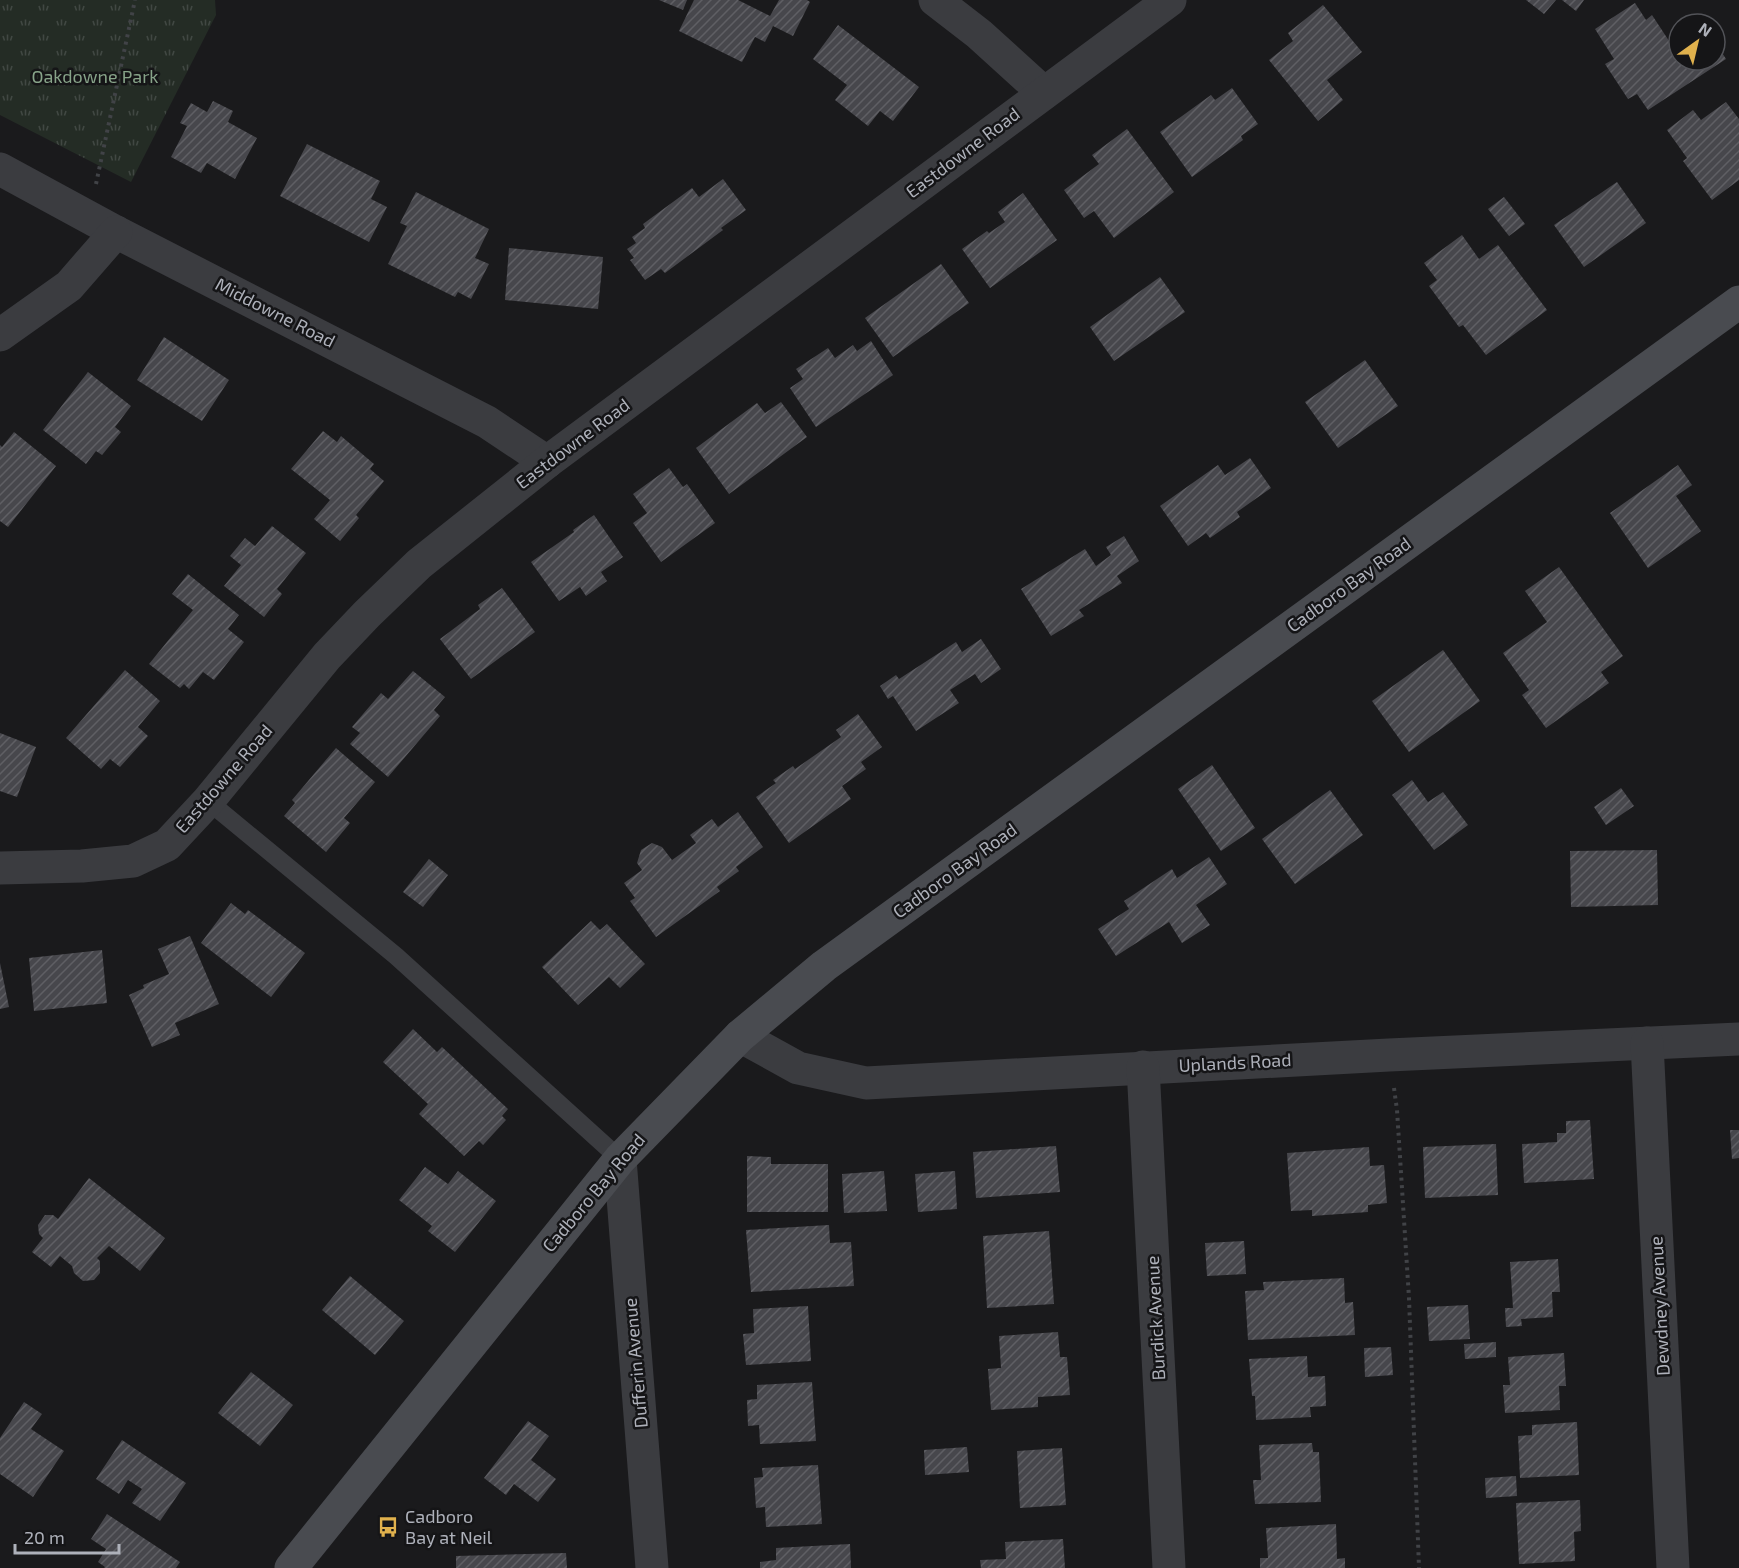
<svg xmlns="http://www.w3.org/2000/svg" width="1739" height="1568" font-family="'Exo 2',sans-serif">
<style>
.park{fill:url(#park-tufts)}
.building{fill:url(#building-hatch)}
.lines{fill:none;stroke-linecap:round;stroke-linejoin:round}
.path{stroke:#414347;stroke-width:4;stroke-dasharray:3 4.5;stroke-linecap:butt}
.service{stroke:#3b3c40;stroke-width:18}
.minor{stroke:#3b3c40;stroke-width:33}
.secondary{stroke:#494b50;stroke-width:33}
.labels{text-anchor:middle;stroke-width:5;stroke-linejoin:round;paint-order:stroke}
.park-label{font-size:18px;fill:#87a389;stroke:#151517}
.street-label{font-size:18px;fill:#aeb1ba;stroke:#151517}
.poi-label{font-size:18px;fill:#aeb1ba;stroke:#151517;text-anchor:start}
</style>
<defs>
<pattern id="park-tufts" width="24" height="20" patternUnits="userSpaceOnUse" patternTransform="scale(1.5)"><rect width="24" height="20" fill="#242c25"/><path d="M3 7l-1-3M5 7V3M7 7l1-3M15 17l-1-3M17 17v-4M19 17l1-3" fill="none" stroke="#414843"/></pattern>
<pattern id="building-hatch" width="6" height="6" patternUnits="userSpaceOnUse" patternTransform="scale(1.5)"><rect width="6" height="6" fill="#47474c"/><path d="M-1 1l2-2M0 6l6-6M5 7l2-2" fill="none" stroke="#5f5f64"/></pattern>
</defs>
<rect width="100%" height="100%" fill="#1a1a1c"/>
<polygon class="park" points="0,0 215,0 216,15 131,182 0,115"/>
<g class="building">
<polygon points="659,0 687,0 683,10"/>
<polygon points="694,0 738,0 770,16 779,0 807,0 810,2 793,36 773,26 765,42 755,37 742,62 679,31"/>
<polygon points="1526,0 1556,0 1544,14"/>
<polygon points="1562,0 1584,0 1576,11"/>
<polygon points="1635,3 1646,20 1652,15 1675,50 1679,47 1679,60 1715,60 1715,42 1726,59 1648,110 1637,94 1628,99 1605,64 1614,59 1595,29"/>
<polygon points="1323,5 1362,52 1327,80 1343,100 1318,121 1269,60 1293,41 1288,33"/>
<polygon points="838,25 919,87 893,121 880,111 868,126 835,100 847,85 813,59"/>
<polygon points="1232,88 1258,124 1241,136 1243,140 1192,177 1160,132 1211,95 1215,100"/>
<polygon points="213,101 233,111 228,122 257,138 235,179 207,163 201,173 171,157 187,126 180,123 191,103 207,112"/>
<polygon points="1726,102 1739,119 1739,180 1712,200 1683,161 1687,158 1667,130 1693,110 1701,120"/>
<polygon points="1127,129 1174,192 1114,238 1094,211 1084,218 1064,190 1099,164 1092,155"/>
<polygon points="307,144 380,181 371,199 387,207 369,242 280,196"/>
<polygon points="723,179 746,210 721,228 723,230 665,273 661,269 645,280 630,260 634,258 627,249 636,243 632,237 645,228 643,224 692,188 699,197"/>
<polygon points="1617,182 1646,223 1584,267 1554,225"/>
<polygon points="416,192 489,229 475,258 489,264 471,299 458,292 455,297 388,264 407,226 400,223"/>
<polygon points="1023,193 1057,240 990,288 962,249 987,231 989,233 1005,222 998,212"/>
<polygon points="1504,197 1525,224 1509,236 1488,209"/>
<polygon points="1462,235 1479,259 1498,245 1547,310 1486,355 1463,325 1459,327 1429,286 1437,280 1424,263"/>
<polygon points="509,248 603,257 598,309 505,300"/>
<polygon points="941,264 969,303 893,357 865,318"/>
<polygon points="1160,277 1185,312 1114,361 1090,327"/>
<polygon points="164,337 229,380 202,421 137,380"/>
<polygon points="871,341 893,375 816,427 790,388 803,379 796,369 828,348 835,358 853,345 857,351"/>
<polygon points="1365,360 1398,406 1338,448 1305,402"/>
<polygon points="88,372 131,406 115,427 121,432 102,455 96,451 86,464 43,430"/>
<polygon points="781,402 807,437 729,494 696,448 757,403 765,413"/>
<polygon points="323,431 337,442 341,436 374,464 370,469 384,481 356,515 359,518 340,541 314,519 330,500 291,469"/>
<polygon points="14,432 56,466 8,527 0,521 0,445 2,447"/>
<polygon points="1250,458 1271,488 1237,512 1240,517 1210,538 1206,533 1188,546 1160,506 1218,465 1225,475"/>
<polygon points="1678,465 1692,485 1676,496 1701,531 1648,568 1610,513"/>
<polygon points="669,468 683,487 687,484 715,523 661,562 633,523 647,513 633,494"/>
<polygon points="594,515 623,557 601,572 607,581 586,596 580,587 559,601 531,562 574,532 573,530"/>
<polygon points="272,526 306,553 277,589 282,594 264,617 224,586 241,565 230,556 245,538 255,546"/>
<polygon points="1124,536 1139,561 1117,576 1122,583 1079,610 1084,616 1051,636 1021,589 1085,549 1096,566 1111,555 1106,547"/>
<polygon points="1559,567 1623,656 1601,672 1609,683 1546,728 1522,695 1529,690 1503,653 1547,622 1525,591"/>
<polygon points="188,574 239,615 228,629 244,642 214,680 203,672 189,689 184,684 180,688 149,664 193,610 172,594"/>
<polygon points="502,588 535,632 471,679 440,639 480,609 478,605"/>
<polygon points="981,639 1001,669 981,683 975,674 950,690 959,703 916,731 893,696 888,699 880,686 896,675 899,679 956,642 962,652"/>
<polygon points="1443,650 1480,701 1409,752 1372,701"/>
<polygon points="125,670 160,701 138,727 148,736 120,767 110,759 101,769 66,738"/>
<polygon points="413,671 445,697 434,710 440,716 388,777 350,744 360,733 352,727 381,693 388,699"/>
<polygon points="858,714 882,747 861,762 866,769 842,786 851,799 789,843 756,797 776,783 773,780 793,766 795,769 841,737 836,730"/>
<polygon points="0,733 36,747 17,797 0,791"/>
<polygon points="336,748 375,782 344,818 350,823 326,852 284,816 295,803 292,800"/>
<polygon points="1212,765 1255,828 1221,851 1178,789"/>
<polygon points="1412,780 1428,802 1443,792 1468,825 1434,850 1392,795"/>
<polygon points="1621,788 1634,806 1606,825 1594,807"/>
<polygon points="1330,790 1363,835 1295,884 1262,839"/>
<polygon points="738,812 763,847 736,867 739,871 717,887 720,891 656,937 630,901 635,898 624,883 642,870 637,863 641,850 652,843 662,847 672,860 696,843 690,835 712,819 718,827"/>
<polygon points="1657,850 1658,905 1571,907 1570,851"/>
<polygon points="1209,857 1227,884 1196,905 1210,925 1182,943 1169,922 1116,956 1098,929 1129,909 1124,901 1172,869 1177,878"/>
<polygon points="429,859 448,875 423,907 403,892"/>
<polygon points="231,903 245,914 248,910 305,953 271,997 201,943"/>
<polygon points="591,921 600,930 607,924 645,964 620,988 609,977 578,1005 542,967"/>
<polygon points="190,936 219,1004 175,1023 180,1035 152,1047 129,995 144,988 143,985 169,974 158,949"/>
<polygon points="102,950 107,1003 34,1011 29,958"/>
<polygon points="0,963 9,1007 0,1009"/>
<polygon points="413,1029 437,1052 442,1047 508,1109 502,1116 506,1120 483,1145 479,1141 464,1156 419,1114 428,1104 383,1062"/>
<polygon points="1590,1120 1594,1179 1524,1183 1522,1144 1557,1142 1557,1133 1566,1133 1566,1121"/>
<polygon points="1730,1130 1739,1130 1739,1158 1732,1159"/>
<polygon points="1496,1144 1498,1195 1425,1198 1423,1147"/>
<polygon points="1056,1146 1060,1192 976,1198 973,1152"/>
<polygon points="1369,1147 1370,1166 1384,1165 1387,1203 1368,1205 1368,1212 1312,1216 1312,1210 1291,1211 1287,1153"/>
<polygon points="747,1156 771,1157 771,1164 828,1164 828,1212 747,1212"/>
<polygon points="425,1167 448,1184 458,1171 496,1201 455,1252 428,1231 432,1226 399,1200"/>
<polygon points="884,1171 887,1211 844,1213 842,1174"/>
<polygon points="955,1171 957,1209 918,1212 915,1174"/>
<polygon points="89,1178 165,1238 140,1271 109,1246 97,1258 100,1261 100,1273 94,1280 83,1281 74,1273 72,1266 60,1256 51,1267 32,1252 43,1238 39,1234 38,1225 45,1215 53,1215 58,1219"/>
<polygon points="829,1225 830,1243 851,1242 854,1286 751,1292 746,1230"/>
<polygon points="1049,1231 1054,1304 987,1308 983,1236"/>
<polygon points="1244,1241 1246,1274 1207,1276 1205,1243"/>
<polygon points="1558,1259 1560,1292 1552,1292 1553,1317 1521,1319 1522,1326 1506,1327 1505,1308 1513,1308 1510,1262"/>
<polygon points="350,1276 404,1321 375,1355 322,1310"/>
<polygon points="1344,1278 1345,1303 1353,1302 1355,1335 1248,1340 1245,1291 1264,1290 1263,1282"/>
<polygon points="1468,1305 1470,1339 1429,1341 1427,1307"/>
<polygon points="808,1306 811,1361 746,1365 743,1334 754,1333 753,1309"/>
<polygon points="1058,1332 1060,1357 1067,1357 1070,1395 1038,1397 1038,1407 991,1410 988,1369 1001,1368 999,1336"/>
<polygon points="1496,1342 1496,1357 1465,1359 1464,1344"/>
<polygon points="1391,1347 1393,1375 1365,1377 1364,1348"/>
<polygon points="1564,1353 1566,1386 1559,1386 1560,1410 1505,1413 1503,1385 1510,1385 1508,1357"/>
<polygon points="1307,1356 1308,1377 1325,1376 1326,1406 1310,1407 1311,1417 1256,1420 1255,1396 1252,1396 1249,1359"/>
<polygon points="251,1372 293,1405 260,1446 218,1413"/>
<polygon points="812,1382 816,1441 760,1444 759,1425 748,1426 747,1400 757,1399 757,1385"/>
<polygon points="24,1402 42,1414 31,1429 64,1451 33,1497 0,1474 0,1438"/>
<polygon points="528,1421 549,1436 531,1460 556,1479 538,1502 514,1484 506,1495 484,1478"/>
<polygon points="1577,1422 1579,1475 1520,1478 1518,1436 1532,1435 1532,1425"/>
<polygon points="122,1440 186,1483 160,1521 132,1503 142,1489 128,1480 119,1494 96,1479"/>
<polygon points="1312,1443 1313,1452 1319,1452 1321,1502 1255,1504 1253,1480 1261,1480 1259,1445"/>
<polygon points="967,1447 969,1472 925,1475 924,1450"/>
<polygon points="1062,1448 1066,1505 1020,1508 1017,1451"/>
<polygon points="818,1465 822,1524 766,1527 765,1507 756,1508 754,1478 763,1477 762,1468"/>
<polygon points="1516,1476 1517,1496 1486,1498 1485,1478"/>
<polygon points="1580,1500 1581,1531 1574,1532 1575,1561 1519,1564 1516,1503"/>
<polygon points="107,1514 180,1562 176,1568 104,1568 105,1567 98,1562 106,1549 91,1539"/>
<polygon points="1336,1524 1337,1559 1345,1558 1345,1568 1260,1568 1260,1558 1268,1558 1266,1528"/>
<polygon points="1063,1539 1065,1568 981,1568 980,1560 1006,1559 1005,1542"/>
<polygon points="850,1544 851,1568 760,1568 760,1562 776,1560 776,1548"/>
<polygon points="566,1553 567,1568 456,1568 456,1556"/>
</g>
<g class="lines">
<g class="path">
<polyline points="96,184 135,0"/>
<polyline points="1394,1088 1397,1110 1409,1298 1419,1568"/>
</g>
<polyline class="service" points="208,801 396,956 620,1159"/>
<g class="minor">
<polyline points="935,0 979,34 1044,93"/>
<polyline points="0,169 116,232 487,422 547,462"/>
<polyline points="0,335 69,286 116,232"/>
<polyline points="0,868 82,866 133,861 167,845 208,801 327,656 367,614 419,564 547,462 1170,0"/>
<polyline points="740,1036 798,1068 866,1083 1389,1055 1739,1039"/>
<polyline points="1647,1043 1673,1568"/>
<polyline points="1143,1067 1169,1568"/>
<polyline points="620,1159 652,1568"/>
</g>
<polyline class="secondary" points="291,1568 620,1159 740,1036 824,966 1739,302"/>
</g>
<defs>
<g id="bus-bare" transform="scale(1.62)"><path d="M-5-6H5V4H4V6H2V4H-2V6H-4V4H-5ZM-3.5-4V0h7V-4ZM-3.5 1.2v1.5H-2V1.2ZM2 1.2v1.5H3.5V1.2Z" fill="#e0b14d" stroke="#151517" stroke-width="2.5" paint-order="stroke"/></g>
</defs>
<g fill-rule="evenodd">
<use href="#bus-bare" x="388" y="1527"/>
</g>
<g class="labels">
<g class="park-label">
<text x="95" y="83">Oakdowne Park</text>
</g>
<g class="street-label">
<text transform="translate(963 153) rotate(-37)" y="6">Eastdowne Road</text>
<text transform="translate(275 313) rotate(27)" y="6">Middowne Road</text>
<text transform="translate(573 444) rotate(-37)" y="6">Eastdowne Road</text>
<text transform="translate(1349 585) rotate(-36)" y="6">Cadboro Bay Road</text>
<text transform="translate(224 779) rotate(-49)" y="6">Eastdowne Road</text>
<text transform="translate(955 871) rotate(-36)" y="6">Cadboro Bay Road</text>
<text transform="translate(1235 1063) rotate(-3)" y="6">Uplands Road</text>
<text transform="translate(594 1193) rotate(-50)" y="6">Cadboro Bay Road</text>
<text transform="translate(1660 1306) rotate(-93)" y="6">Dewdney Avenue</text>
<text transform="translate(1156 1318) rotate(-93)" y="6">Burdick Avenue</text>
<text transform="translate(636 1363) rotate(-95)" y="6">Dufferin Avenue</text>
</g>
<g class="poi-label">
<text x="405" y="1523">Cadboro<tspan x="405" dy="21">Bay at Neil</tspan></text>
</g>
</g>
<g transform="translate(1697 42) rotate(34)"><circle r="28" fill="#151517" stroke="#525358" stroke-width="1.5"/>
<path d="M0-4.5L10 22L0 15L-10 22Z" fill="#e0b14d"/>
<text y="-9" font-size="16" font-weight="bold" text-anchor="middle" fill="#aeb1ba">N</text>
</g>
<path d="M15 1544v9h104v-9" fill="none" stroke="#aeb1ba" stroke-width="3"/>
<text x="24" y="1544" font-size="18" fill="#aeb1ba" stroke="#151517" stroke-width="4.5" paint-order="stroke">20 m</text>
</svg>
